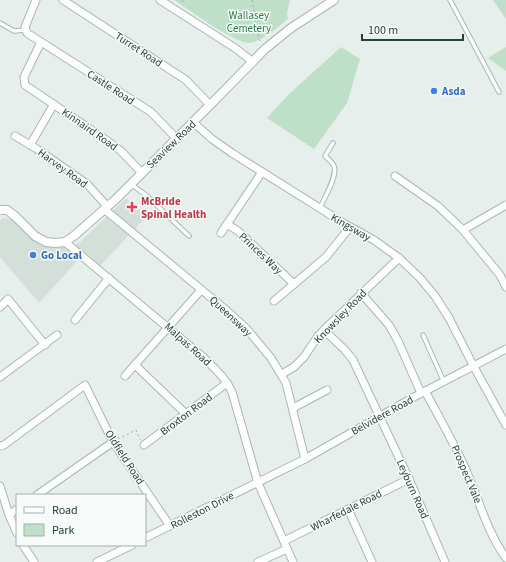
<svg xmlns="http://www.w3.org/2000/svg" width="506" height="562" font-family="'Source Sans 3',sans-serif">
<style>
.built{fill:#d4dfda}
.green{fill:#bfe0c8}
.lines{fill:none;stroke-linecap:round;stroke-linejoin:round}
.service-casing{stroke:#a8b8b2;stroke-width:5.5}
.minor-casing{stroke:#a8b8b2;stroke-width:9}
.tertiary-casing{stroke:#a8b8b2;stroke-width:10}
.path{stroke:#86b3a5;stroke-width:1;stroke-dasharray:2 3;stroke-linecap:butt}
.service{stroke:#fff;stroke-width:3.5}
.minor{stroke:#fff;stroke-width:7}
.tertiary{stroke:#fff;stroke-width:8}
.shop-dot{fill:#3f7fe0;stroke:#f7fbf9;stroke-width:1.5}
.health-dot{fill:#e0444e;stroke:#f7fbf9;stroke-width:1.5}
.labels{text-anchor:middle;stroke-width:3;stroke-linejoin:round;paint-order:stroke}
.park-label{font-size:11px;fill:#2d7a4b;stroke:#f7fbf9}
.street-label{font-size:11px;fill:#24423a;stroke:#f7fbf9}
.shop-label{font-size:11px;font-weight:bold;fill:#366cbe;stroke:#f7fbf9;text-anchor:start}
.health-label{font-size:11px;font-weight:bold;fill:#be3a42;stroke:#f7fbf9;text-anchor:start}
</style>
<rect width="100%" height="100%" fill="#e6efeb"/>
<polygon class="built" points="126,198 147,216 100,266 85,252 39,303 0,257 0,221 3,218 11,219 44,245 66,247 79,243"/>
<g class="green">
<path d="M 174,0 L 290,0 L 287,13 L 288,19 C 279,26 260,43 249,43 C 234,43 188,9 174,0 Z"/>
<polygon points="493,0 506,0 506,19"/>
<polygon points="341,47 360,59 347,103 314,149 267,118 289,94"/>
<polygon points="506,47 506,71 488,58"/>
</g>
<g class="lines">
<g class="service-casing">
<g id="service">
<polyline points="450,0 499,92"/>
<polyline points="0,23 14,31 25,30"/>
<polyline points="131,184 147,196 189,236"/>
<path d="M 320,208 C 324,198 338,176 334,166 C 332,161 328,159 325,156 L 333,143"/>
<polyline points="423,335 444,382"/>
</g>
</g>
<g class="minor-casing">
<g id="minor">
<polyline points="36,0 25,27 27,33 151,112 176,138"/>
<polyline points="63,0 186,80 210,105"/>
<polyline points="160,0 235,48 253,62"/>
<polyline points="41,42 24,77 25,85 109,142 121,151 141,172"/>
<polyline points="193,122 212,139 232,153 345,224 374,240 399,258 420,278 435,296 449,318 474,367 506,425"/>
<polyline points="15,136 37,149 87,184 107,206"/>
<polyline points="30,145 54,104"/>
<polyline points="395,176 438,206 463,230 500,275 506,287"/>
<polyline points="104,209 226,310 246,328 271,358 286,383 305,459"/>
<polyline points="227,224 238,231 294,284"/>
<polyline points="463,230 506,205"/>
<polyline points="221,233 262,172"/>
<path d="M 65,242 L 203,357 C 214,368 226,378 232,392 L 258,483 L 293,562"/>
<polyline points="361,293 389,325 398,341 421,393"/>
<polyline points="274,301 326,257 350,227"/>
<polyline points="0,307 8,299 45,345"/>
<polyline points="75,320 109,278"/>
<polyline points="324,330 345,350 353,360 409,479 445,562"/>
<polyline points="135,365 186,414"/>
<polyline points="282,374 294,367 304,357 318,336 330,324 399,258"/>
<polyline points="125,376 201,290"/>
<polyline points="0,377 57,335"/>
<path d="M 425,391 C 439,417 454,443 466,470 C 479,500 487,532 506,558"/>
<polyline points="293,408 327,390"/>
<polyline points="144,445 227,383"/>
<polyline points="0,446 4,445 85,385 113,442 170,526"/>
<polyline points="0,486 9,515 17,533"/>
<polyline points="37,495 113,442"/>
<polyline points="348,509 372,562"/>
<polyline points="9,515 17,509"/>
<polyline points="145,538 305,459 414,397 506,349"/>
<polyline points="284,541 409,479"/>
<polyline points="23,545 34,562"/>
<polyline points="97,562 132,545"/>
<polyline points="258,562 287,549"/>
</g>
</g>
<g class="tertiary-casing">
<polyline id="tertiary" points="2,210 7,210 15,216 35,236 46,242 55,243 65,242 75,235 116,199 217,98 265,49 291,28 334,0"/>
</g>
<g class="path">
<polyline points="252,0 259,39 261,42"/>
<polyline points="182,2 183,0"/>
<polyline points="118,439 136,430 140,440"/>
</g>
<use href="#service" class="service"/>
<use href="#minor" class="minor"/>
<use href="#tertiary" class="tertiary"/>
</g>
<g class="shop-dot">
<circle cx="434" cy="91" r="4"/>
<circle cx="33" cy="255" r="4"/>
</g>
<path class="health-dot" d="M130 201h4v4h4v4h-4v4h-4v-4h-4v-4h4z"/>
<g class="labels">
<g class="park-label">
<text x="249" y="19">Wallasey<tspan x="249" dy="13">Cemetery</tspan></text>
</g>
<g class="street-label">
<text transform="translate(139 49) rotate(33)" y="4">Turret Road</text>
<text transform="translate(111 87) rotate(33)" y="4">Castle Road</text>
<text transform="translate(90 129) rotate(35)" y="4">Kinnaird Road</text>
<text transform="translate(171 144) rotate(-44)" y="4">Seaview Road</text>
<text transform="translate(63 168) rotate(36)" y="4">Harvey Road</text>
<text transform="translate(351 227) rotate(30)" y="4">Kingsway</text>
<text transform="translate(261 253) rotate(43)" y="4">Princes Way</text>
<text transform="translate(231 316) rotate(43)" y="4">Queensway</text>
<text transform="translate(340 316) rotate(-46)" y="4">Knowsley Road</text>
<text transform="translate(188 344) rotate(42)" y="4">Malpas Road</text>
<text transform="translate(186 414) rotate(-37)" y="4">Broxton Road</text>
<text transform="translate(382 415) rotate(-29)" y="4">Belvidere Road</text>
<text transform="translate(125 457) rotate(57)" y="4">Oldfield Road</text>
<text transform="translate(467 474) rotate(67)" y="4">Prospect Vale</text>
<text transform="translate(413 489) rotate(66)" y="4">Leyburn Road</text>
<text transform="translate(202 510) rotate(-27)" y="4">Rolleston Drive</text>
<text transform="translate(346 510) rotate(-27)" y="4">Wharfedale Road</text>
</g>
<g class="shop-label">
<text x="442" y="95">Asda</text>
<text x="41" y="259">Go Local</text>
</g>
<g class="health-label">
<text x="141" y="205">McBride<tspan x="141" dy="13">Spinal Health</tspan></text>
</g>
</g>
<rect x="16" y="494" width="130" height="52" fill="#f7fbf9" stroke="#a3b1ad"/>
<rect x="24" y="507" width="20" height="6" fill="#ffffff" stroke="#a3b1ad"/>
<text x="52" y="514" font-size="12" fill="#24423a">Road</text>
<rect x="24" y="524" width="20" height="12" fill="#bfe0c8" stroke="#a3b1ad"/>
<text x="52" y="534" font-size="12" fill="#24423a">Park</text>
<path d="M362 34v6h101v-6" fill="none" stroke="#24423a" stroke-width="2"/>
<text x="368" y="34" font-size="12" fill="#24423a" stroke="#f7fbf9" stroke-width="3" paint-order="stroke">100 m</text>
</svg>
